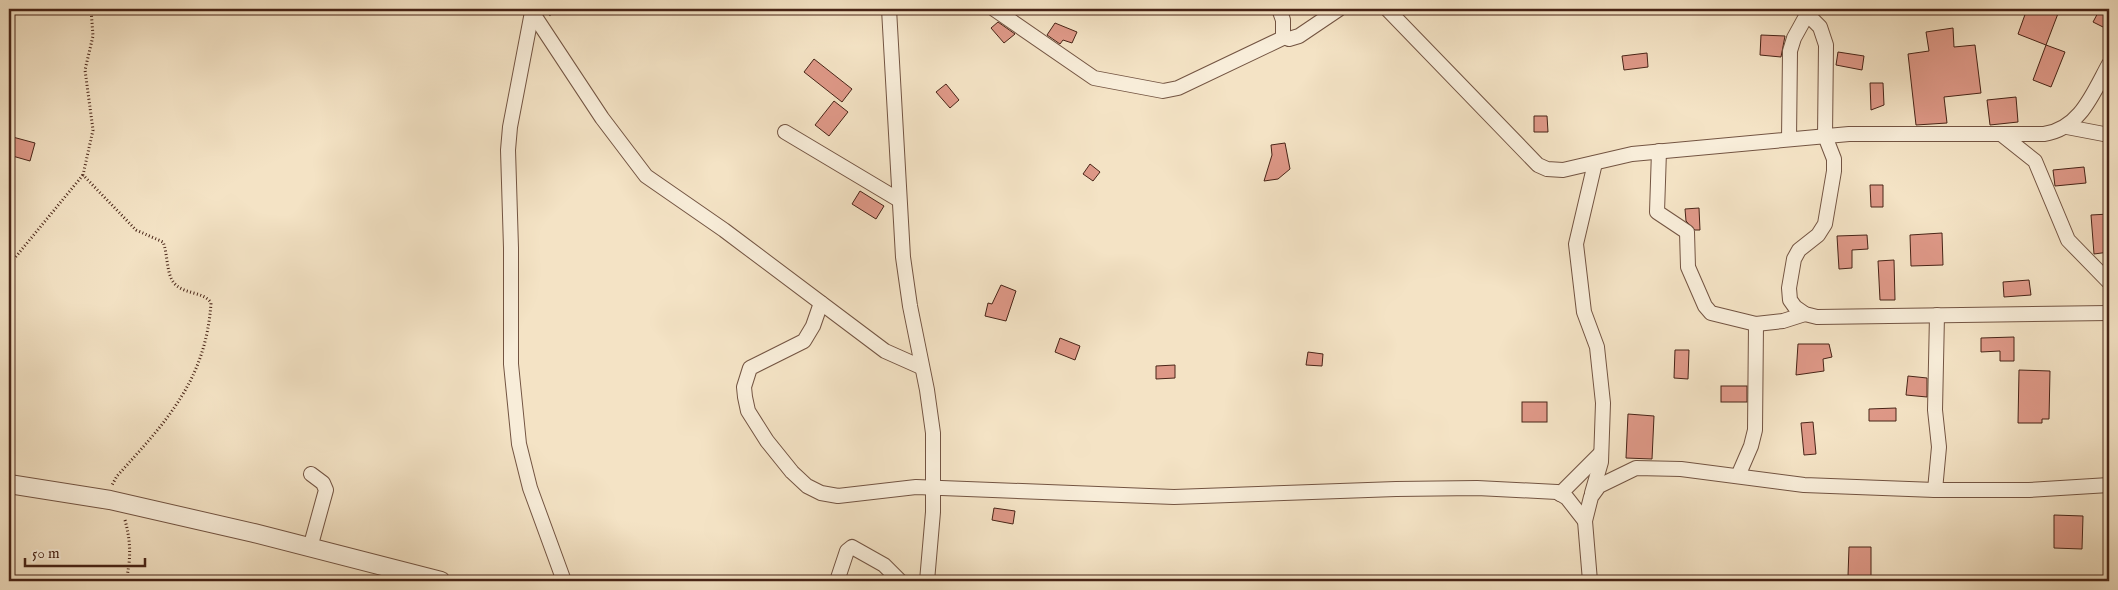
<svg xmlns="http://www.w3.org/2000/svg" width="2118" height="590" font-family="'IM FELL English',serif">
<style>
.building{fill:#de9887;stroke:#482417}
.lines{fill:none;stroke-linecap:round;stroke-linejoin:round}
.minor-casing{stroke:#735442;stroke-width:16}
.tertiary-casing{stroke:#735442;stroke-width:20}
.path{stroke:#482417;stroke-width:3;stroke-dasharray:1 2.5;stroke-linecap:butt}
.minor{stroke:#f8edd9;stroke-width:14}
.tertiary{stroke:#f8edd9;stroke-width:18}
</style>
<rect width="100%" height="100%" fill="#f4e3c5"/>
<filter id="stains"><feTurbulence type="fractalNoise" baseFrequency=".004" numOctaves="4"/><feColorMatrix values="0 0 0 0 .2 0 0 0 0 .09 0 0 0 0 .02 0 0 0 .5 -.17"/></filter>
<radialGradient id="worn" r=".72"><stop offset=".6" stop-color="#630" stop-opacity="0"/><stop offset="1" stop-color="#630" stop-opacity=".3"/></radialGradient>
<g class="building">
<polygon points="2027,9 2051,9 2059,11 2046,45 2018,34"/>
<polygon points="2100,9 2109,9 2109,30 2093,22"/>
<polygon points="998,22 1015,34 1004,43 991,28"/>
<polygon points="1055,23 1077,32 1072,43 1063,40 1060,44 1047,35"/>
<polygon points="1953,28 1954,47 1975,45 1981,93 1944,97 1947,123 1916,125 1908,54 1929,51 1926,32"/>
<polygon points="1761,35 1785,36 1781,57 1760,55"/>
<polygon points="2046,45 2065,52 2051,87 2033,80"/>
<polygon points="1838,52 1864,56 1862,70 1836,65"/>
<polygon points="1647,53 1648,67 1624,70 1622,56"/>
<polygon points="814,59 852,89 842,102 804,72"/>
<polygon points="1870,83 1883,83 1884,105 1871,110"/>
<polygon points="946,84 959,100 950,108 936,92"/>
<polygon points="2016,97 2018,122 1990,125 1987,100"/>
<polygon points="834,101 848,112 829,136 815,125"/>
<polygon points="1534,116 1547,116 1548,132 1534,132"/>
<polygon points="9,136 35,143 30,161 9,155"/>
<polygon points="1285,143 1290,169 1278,179 1264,181 1272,155 1271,145"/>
<polygon points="1090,164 1100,172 1093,181 1083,174"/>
<polygon points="2084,167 2086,183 2055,186 2053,170"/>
<polygon points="1870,185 1883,185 1883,207 1871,207"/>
<polygon points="860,191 884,206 876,219 852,204"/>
<polygon points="1699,208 1700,230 1695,230 1686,221 1685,209"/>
<polygon points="2109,214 2109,252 2094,254 2091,215"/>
<polygon points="1942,233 1943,265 1911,266 1910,235"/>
<polygon points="1867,235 1868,249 1852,250 1852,268 1839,269 1837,236"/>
<polygon points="1894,260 1895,300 1880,300 1878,261"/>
<polygon points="2029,280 2031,295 2004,297 2003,282"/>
<polygon points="1001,285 1016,291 1006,321 985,316 988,303 992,304"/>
<polygon points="2014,337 2014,361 2000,361 2000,351 1981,352 1981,338"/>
<polygon points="1060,338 1080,346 1075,360 1055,352"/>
<polygon points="1798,344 1829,344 1832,357 1823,359 1824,371 1796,375"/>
<polygon points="1675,350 1689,350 1688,379 1674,378"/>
<polygon points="1308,352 1323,354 1322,366 1306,365"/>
<polygon points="1175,365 1175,378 1156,379 1156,366"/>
<polygon points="2019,370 2050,371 2049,419 2042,419 2042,423 2018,423"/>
<polygon points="1908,376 1927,378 1927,397 1906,395"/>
<rect x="1721" y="386" width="26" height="16"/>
<rect x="1522" y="402" width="25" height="20"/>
<polygon points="1896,408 1896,421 1869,421 1869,409"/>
<polygon points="1628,414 1654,416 1652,459 1626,458"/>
<polygon points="1813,422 1816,454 1804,455 1801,423"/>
<polygon points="994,508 1015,511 1013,524 992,520"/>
<polygon points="2054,515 2083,516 2082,549 2054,548"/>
<polygon points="1849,547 1871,547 1871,576 1848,576"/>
</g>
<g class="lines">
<g class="minor-casing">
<g id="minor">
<polyline points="530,9 602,118 646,176 724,230 885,351 921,367"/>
<polyline points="889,9 903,257 910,306 927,390 933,433 933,512 927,581"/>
<polyline points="994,9 1094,78 1163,91 1178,88 1285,37"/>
<polyline points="1279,9 1283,20 1283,36 1289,39 1299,36 1339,9"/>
<path d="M 1387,9 L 1538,165 L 1547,169 L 1563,170 L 1632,154 L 1849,134 L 2044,134 C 2080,129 2093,93 2109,64"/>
<polyline points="532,12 510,127 508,150 511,248 511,364 519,444 530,488 564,581"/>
<polyline points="1807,14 1820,27 1826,45 1825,136 1834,159 1834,171 1825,224 1818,235 1799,250 1794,259 1789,288 1790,300 1795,307 1805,314 1817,317 2109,313"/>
<polyline points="2067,127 2109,135"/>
<polyline points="785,132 899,200"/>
<polyline points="2001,134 2035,161 2068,240 2109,282"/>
<polyline points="1789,139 1790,51 1794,38 1810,9"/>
<polyline points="1659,151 1657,212 1687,232 1688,267 1705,306 1711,313 1756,324 1783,321 1805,314"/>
<polyline points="821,303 813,326 804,341 750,368 744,387 745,397 748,411 767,441 792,472 807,486 821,493 838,496 916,487 1174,497 1396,489 1477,488 1557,492 1567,498 1585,521"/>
<polyline points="1738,476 1751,446 1755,430 1756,324"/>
<polyline points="1935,490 1939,447 1935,410 1937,315"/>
<polyline points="1592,493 1601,462 1603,403 1597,347 1584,312 1576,244 1595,163"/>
<polyline points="1560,494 1601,453"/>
<polyline points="310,548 326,490 323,483 311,474"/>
<polyline points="837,581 847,551 852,547 884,565 900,581"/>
<polyline points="1590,581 1585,521 1591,497 1599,486 1636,468 1681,469 1804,485 1935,490 2029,490 2109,485"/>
</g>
</g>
<g class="tertiary-casing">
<polyline id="tertiary" points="9,484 110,500 254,533 441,581"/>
</g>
<g class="path">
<path d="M 91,9 L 93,36 L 85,70 L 93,130 L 83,175 L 136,230 L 163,242 C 168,254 166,273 174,283 C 184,295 204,291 211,303 C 206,380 166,422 117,476 L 112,485"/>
<polyline points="549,15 556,9"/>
<polyline points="9,265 83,175"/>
<path d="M 125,520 C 131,542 131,559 126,581"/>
</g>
<use href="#minor" class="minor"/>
<use href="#tertiary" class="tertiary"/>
</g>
<rect width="2118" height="590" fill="none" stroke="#f4e3c5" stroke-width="30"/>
<rect x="10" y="10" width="2098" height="570" fill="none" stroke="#482417" stroke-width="2.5"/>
<rect x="15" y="15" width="2088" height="560" fill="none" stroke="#482417"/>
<path d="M25 558v8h120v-8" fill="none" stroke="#482417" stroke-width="2.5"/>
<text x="32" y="558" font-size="15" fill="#482417" stroke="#f8edd9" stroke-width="4" paint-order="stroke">50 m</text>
<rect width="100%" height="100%" filter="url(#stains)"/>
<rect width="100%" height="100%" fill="url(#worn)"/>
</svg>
